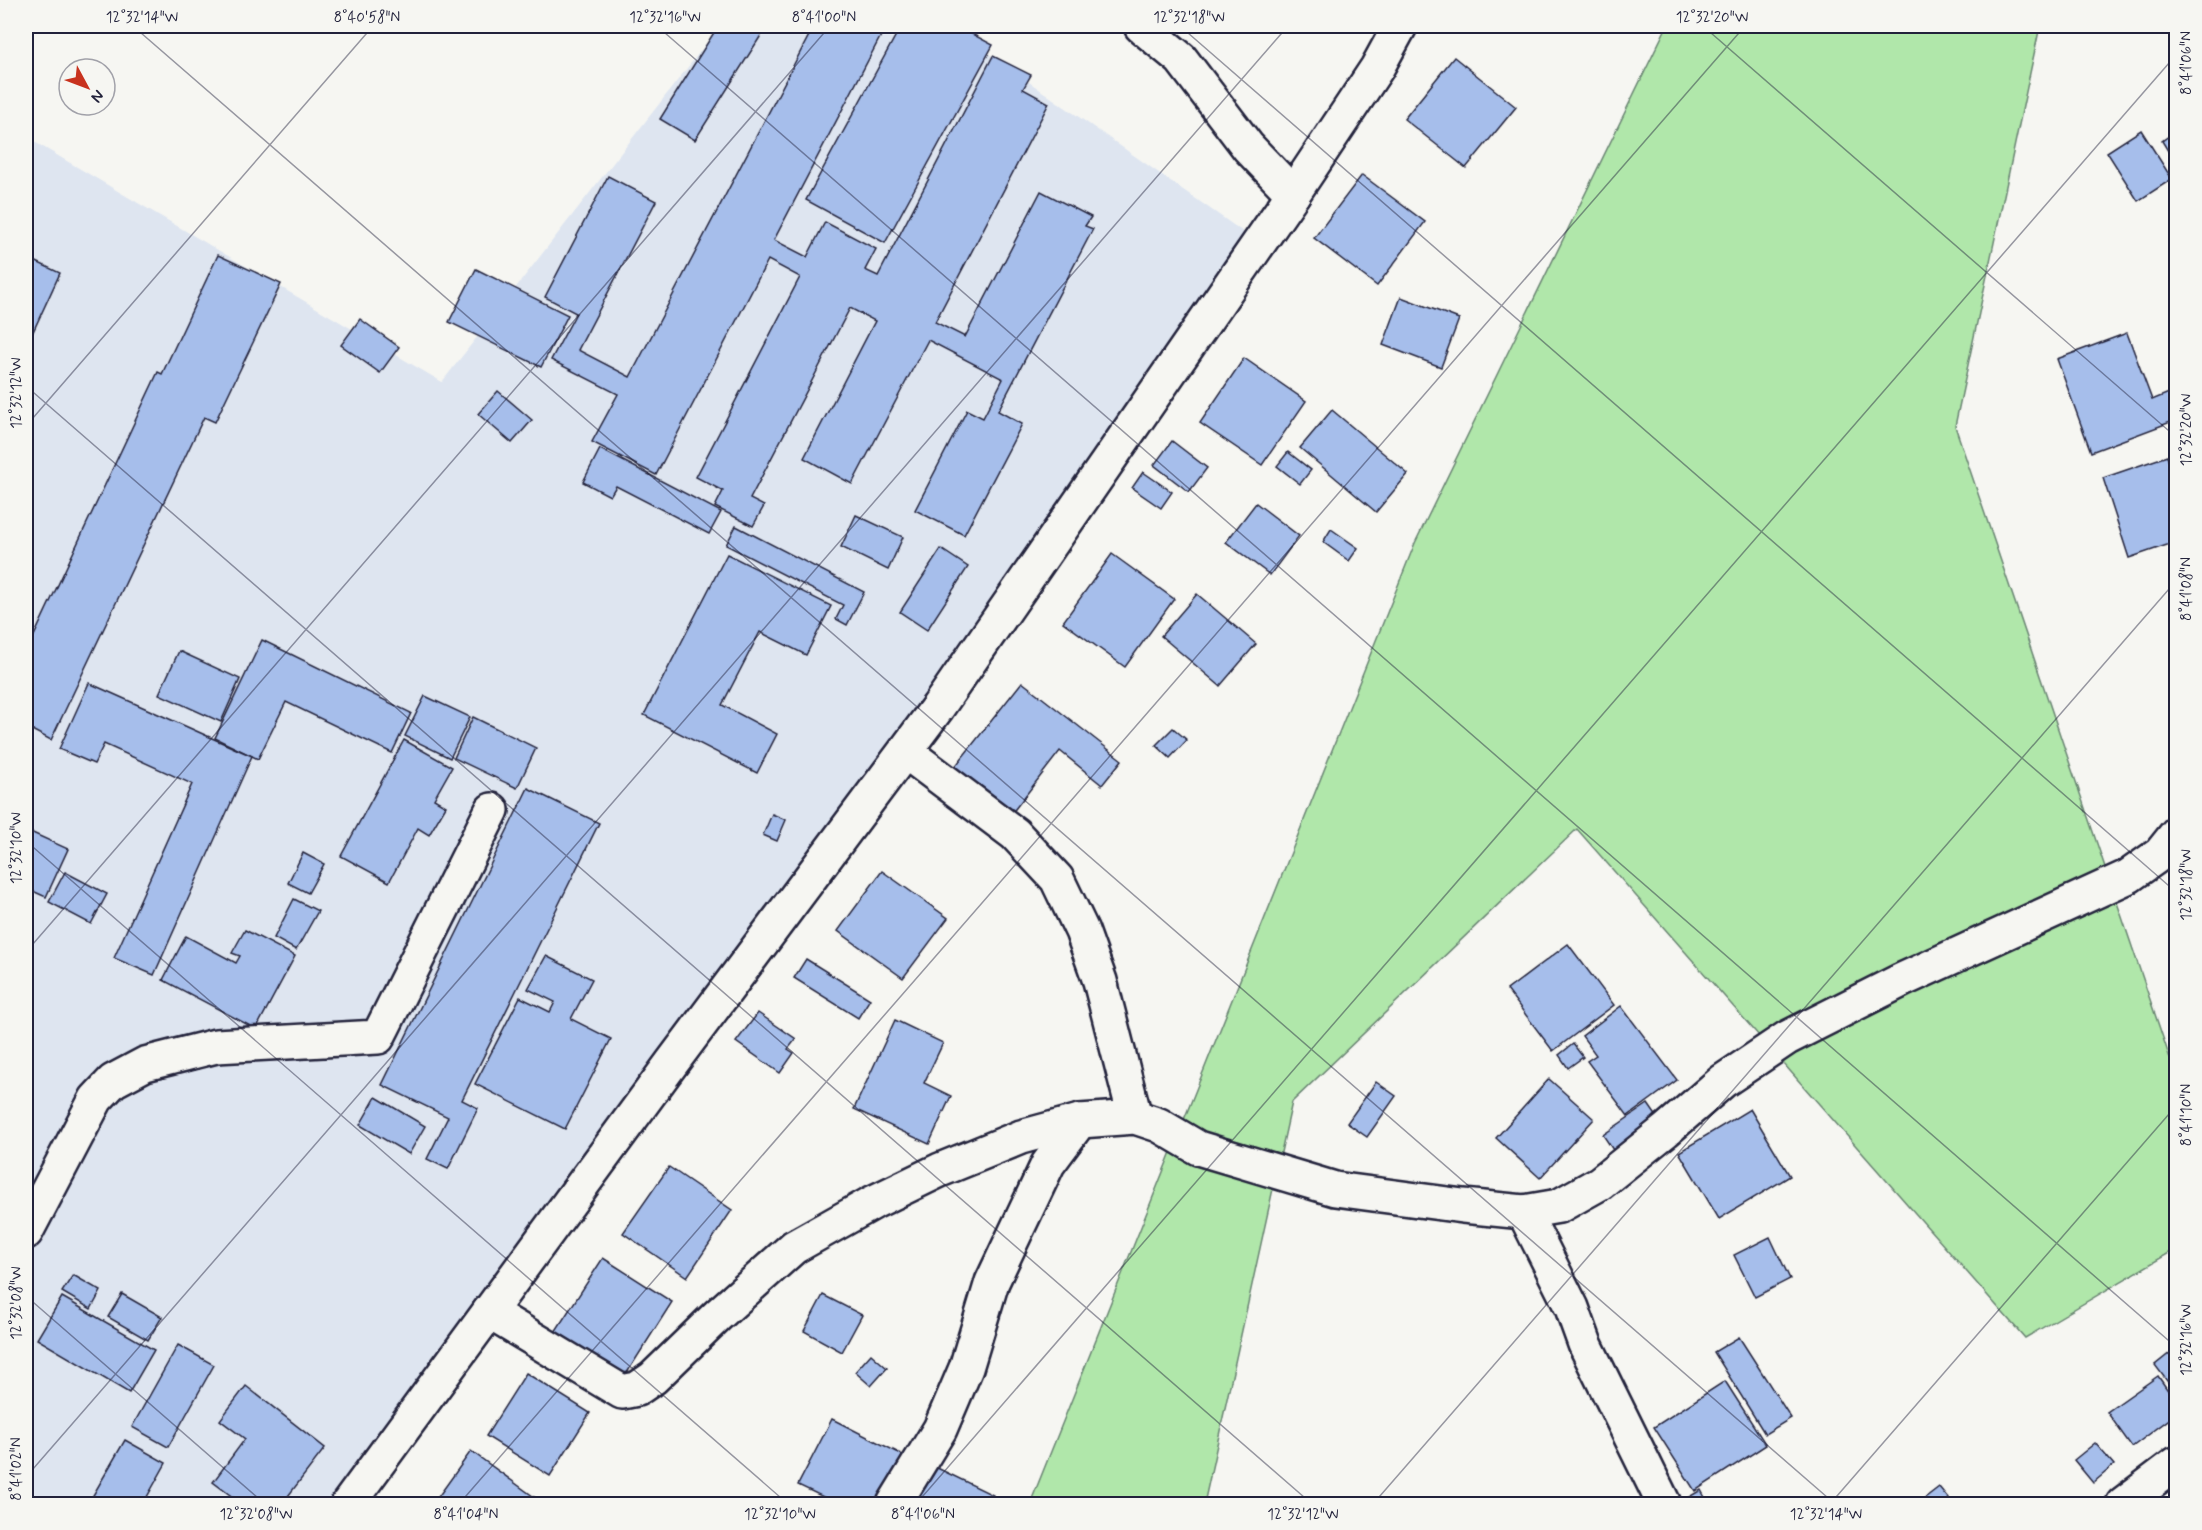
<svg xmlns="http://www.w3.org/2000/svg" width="2202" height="1530" font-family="Mynerve,sans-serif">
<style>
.built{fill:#dee5f0}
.green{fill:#b0e7aa;stroke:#698472;stroke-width:1.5}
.building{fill:#a6beeb;stroke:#22223b;stroke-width:1.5}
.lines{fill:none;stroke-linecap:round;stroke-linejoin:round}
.street-casing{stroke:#22223b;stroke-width:38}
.secondary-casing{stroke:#22223b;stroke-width:38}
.street{stroke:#f6f6f2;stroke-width:33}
.secondary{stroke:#f6f6f2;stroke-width:33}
.ticks{fill:none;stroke:#22223b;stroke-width:1.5;stroke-opacity:0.45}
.neatline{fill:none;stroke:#22223b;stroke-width:2}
.ticks-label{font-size:15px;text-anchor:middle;fill:#22223b}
</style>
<rect width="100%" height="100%" fill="#f6f6f2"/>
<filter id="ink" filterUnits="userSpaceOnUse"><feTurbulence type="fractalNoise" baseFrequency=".0167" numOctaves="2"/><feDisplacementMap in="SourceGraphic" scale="12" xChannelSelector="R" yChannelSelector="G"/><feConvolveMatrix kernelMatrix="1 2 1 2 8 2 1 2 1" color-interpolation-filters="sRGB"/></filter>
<g filter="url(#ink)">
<polygon class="built" points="720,26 949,26 1259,243 340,1504 26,1504 26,137 442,382"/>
<polygon class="green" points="1667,26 2040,26 1955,426 2176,1076 2176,1249 2025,1338 1577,829 1292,1102 1204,1504 1030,1504 1415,543"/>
<g class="building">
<polygon points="718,26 767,26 695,140 660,119"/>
<polygon points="814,26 886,26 774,240 807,257 825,222 876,249 865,270 878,276 993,56 1031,75 1023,89 1049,103 935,322 965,337 1041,191 1091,217 1085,226 1093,229 998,411 1022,424 964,535 915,510 967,410 983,418 1003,379 928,340 852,484 804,458 875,321 850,308 750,499 764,506 753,526 715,507 723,491 696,477 800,277 768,260 656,475 592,442 618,394 551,360 576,313 545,297 608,176 656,201 578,350 630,377"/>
<polygon points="901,26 957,26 993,45 885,243 806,200"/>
<polygon points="1454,57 1516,107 1466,168 1404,119"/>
<polygon points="2141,130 2172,179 2138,201 2107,152"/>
<polygon points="2176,131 2176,164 2162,141"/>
<polygon points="1362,175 1425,222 1377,286 1314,238"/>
<polygon points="218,255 281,284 215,422 204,417 51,740 26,727 26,653 158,372 162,374"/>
<polygon points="26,257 60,273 26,347"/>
<polygon points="476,269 568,315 541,367 449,322"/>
<polygon points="1401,297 1459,319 1441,367 1383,345"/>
<polygon points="360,319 399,347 380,373 341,345"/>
<polygon points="2127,333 2152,400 2176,390 2176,420 2091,452 2057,359"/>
<polygon points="1244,358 1306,401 1262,465 1200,423"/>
<polygon points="498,391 532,420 512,443 478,414"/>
<polygon points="1332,410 1408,474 1376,512 1300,448"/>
<polygon points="1172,441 1207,468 1189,492 1154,465"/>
<polygon points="600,449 721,512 709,534 616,486 610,496 583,482"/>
<polygon points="1288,452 1311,470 1300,484 1277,466"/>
<polygon points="2167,456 2176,485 2176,542 2129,558 2103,478"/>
<polygon points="1143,472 1172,492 1161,508 1132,488"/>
<polygon points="1256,503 1299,536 1270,575 1226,542"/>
<polygon points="856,515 903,537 888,570 841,547"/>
<polygon points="736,526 864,592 847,625 836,619 843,605 726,545"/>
<polygon points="1331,529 1358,548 1349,561 1323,542"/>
<polygon points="941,549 968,567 927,630 900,612"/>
<polygon points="727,554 831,606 806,655 760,632 722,705 777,734 757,773 644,715"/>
<polygon points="1112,554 1174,599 1125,667 1063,622"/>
<polygon points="1197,594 1256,644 1220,686 1161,636"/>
<polygon points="262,640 411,713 392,753 286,702 258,759 215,738"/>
<polygon points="179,651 240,679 221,722 159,694"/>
<polygon points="1022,682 1122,760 1102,785 1060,751 1008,818 950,773"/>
<polygon points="89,683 252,756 154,975 114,958 192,784 104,744 94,764 59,749"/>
<polygon points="425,696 470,717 450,758 405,736"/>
<polygon points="473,717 536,748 517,788 454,758"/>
<polygon points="1173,728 1187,740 1170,758 1156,745"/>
<polygon points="404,740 452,767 434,799 446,806 429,835 418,828 389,882 341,856"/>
<polygon points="528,788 599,823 462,1100 478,1108 448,1169 427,1159 448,1117 382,1085"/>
<polygon points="772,814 786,820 777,841 763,835"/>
<polygon points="26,830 68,849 46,897 26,888"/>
<polygon points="303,853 324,864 308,893 288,883"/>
<polygon points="882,871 948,918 903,978 838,931"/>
<polygon points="65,872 107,894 91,924 49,902"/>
<polygon points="294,899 318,911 296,950 274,938"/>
<polygon points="245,930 295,956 256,1029 163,980 186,936 236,963 240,956 232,953"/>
<polygon points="1568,944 1614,1005 1553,1051 1507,990"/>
<polygon points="546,956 592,979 571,1019 611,1039 565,1129 475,1084 520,997 550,1012 555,1002 528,989"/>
<polygon points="806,959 870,999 858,1018 794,978"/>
<polygon points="1621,1006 1677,1080 1628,1116 1587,1061 1596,1055 1582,1036"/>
<polygon points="758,1013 796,1039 788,1049 794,1053 780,1073 736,1042"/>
<polygon points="895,1020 943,1043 924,1083 951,1096 929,1144 854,1109"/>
<polygon points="1573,1044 1583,1057 1568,1068 1559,1055"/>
<polygon points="1549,1079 1594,1119 1540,1178 1496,1138"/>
<polygon points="1376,1082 1396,1096 1367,1137 1347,1123"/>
<polygon points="376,1097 425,1126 409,1154 360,1125"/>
<polygon points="1648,1104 1662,1124 1617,1156 1603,1135"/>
<polygon points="1750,1109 1790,1176 1719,1219 1679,1152"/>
<polygon points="669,1167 732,1210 687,1277 623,1233"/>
<polygon points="1770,1237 1790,1279 1755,1297 1734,1255"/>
<polygon points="603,1258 672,1302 625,1376 555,1332"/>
<polygon points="73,1275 101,1291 91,1309 62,1292"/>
<polygon points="122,1294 162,1317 148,1340 108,1317"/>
<polygon points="823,1295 862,1315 842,1352 804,1331"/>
<polygon points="62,1297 154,1350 129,1393 37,1339"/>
<polygon points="1739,1337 1791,1418 1765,1434 1714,1352"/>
<polygon points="178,1345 214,1365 168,1447 132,1427"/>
<polygon points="2176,1348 2176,1393 2155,1365"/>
<polygon points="871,1354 887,1368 871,1386 855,1372"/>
<polygon points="526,1373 590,1413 550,1476 486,1436"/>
<polygon points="2158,1376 2176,1402 2176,1414 2132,1447 2107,1412"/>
<polygon points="1725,1381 1766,1445 1695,1491 1654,1427"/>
<polygon points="246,1386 325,1448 282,1504 242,1504 213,1482 245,1439 220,1420"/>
<polygon points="832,1419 903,1455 878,1504 838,1504 798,1485"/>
<polygon points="125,1440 166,1463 143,1504 88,1504"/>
<polygon points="2095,1443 2114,1465 2093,1483 2074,1460"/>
<polygon points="471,1451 541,1502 540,1504 433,1504"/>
<polygon points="929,1464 993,1495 989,1504 909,1504"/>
<polygon points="1939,1487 1953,1504 1917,1504"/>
<polygon points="1701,1490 1708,1503 1677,1504"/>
</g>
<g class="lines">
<g class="street-casing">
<g id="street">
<polyline points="1141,26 1181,59 1248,147 1293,194"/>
<polyline points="906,752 1015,834 1057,879 1082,931 1100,981 1135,1117"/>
<polyline points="1524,1212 1572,1308 1585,1344 1664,1504"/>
<polyline points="26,1232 96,1099 113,1081 145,1064 216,1046 378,1037 492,810"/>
<polyline points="489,1312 622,1392 637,1389 653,1378 718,1315 794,1247 874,1202 940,1170 1021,1137 1080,1121 1135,1117 1159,1125 1198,1148 1335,1189 1463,1206 1524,1212 1559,1206 1600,1183 1665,1131 1723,1081 1787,1038 1902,980 2129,876 2160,854 2176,834"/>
<polyline points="348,1504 671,1064 938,707 1293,194 1377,68 1400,26"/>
<polyline points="894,1504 940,1429 966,1368 992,1282 1048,1164 1080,1121"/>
</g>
</g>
<g class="secondary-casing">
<polyline id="secondary" points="2123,1504 2176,1464"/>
</g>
<use href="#street" class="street"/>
<use href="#secondary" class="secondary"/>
</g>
</g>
<path class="ticks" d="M 133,26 L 1835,1504M 657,26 L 2176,1347M 1180,26 L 2176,892M 1703,26 L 2176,437M 26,386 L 1312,1504M 26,426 L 373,26M 26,841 L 788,1504M 26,952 L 830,26M 26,1296 L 265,1504M 26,1477 L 1288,26M 459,1504 L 1745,26M 916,1504 L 2176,55M 1373,1504 L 2176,581M 1830,1504 L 2176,1106"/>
<rect width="2202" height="1530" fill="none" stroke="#f6f6f2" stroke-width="66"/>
<g transform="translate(87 87) rotate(131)"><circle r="28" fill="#f6f6f2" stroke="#a1a1a9" stroke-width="1.5"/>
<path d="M0-4.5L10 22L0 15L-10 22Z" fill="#c8321e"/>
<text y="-9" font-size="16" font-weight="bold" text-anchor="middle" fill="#22223b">N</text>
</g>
<rect x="33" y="33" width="2136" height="1464" class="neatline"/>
<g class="ticks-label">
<text x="142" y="22">12°32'14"W</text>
<text x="367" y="22">8°40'58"N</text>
<text x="665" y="22">12°32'16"W</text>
<text x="824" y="22">8°41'00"N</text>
<text x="1189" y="22">12°32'18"W</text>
<text x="1712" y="22">12°32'20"W</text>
<text transform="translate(2186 63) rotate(-90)" y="5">8°41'06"N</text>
<text transform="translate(16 393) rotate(-90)" y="5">12°32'12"W</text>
<text transform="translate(2186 430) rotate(-90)" y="5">12°32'20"W</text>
<text transform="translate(2186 589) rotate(-90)" y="5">8°41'08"N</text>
<text transform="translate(16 848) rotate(-90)" y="5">12°32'10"W</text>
<text transform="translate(2186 885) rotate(-90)" y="5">12°32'18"W</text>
<text transform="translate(2186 1115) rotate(-90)" y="5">8°41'10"N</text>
<text transform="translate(16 1303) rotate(-90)" y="5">12°32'08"W</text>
<text transform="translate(2186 1340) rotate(-90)" y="5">12°32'16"W</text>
<text transform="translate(16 1469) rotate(-90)" y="5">8°41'02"N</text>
<text x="256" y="1519">12°32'08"W</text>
<text x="466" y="1519">8°41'04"N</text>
<text x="780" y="1519">12°32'10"W</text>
<text x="923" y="1519">8°41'06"N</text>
<text x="1303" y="1519">12°32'12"W</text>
<text x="1826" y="1519">12°32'14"W</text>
</g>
</svg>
